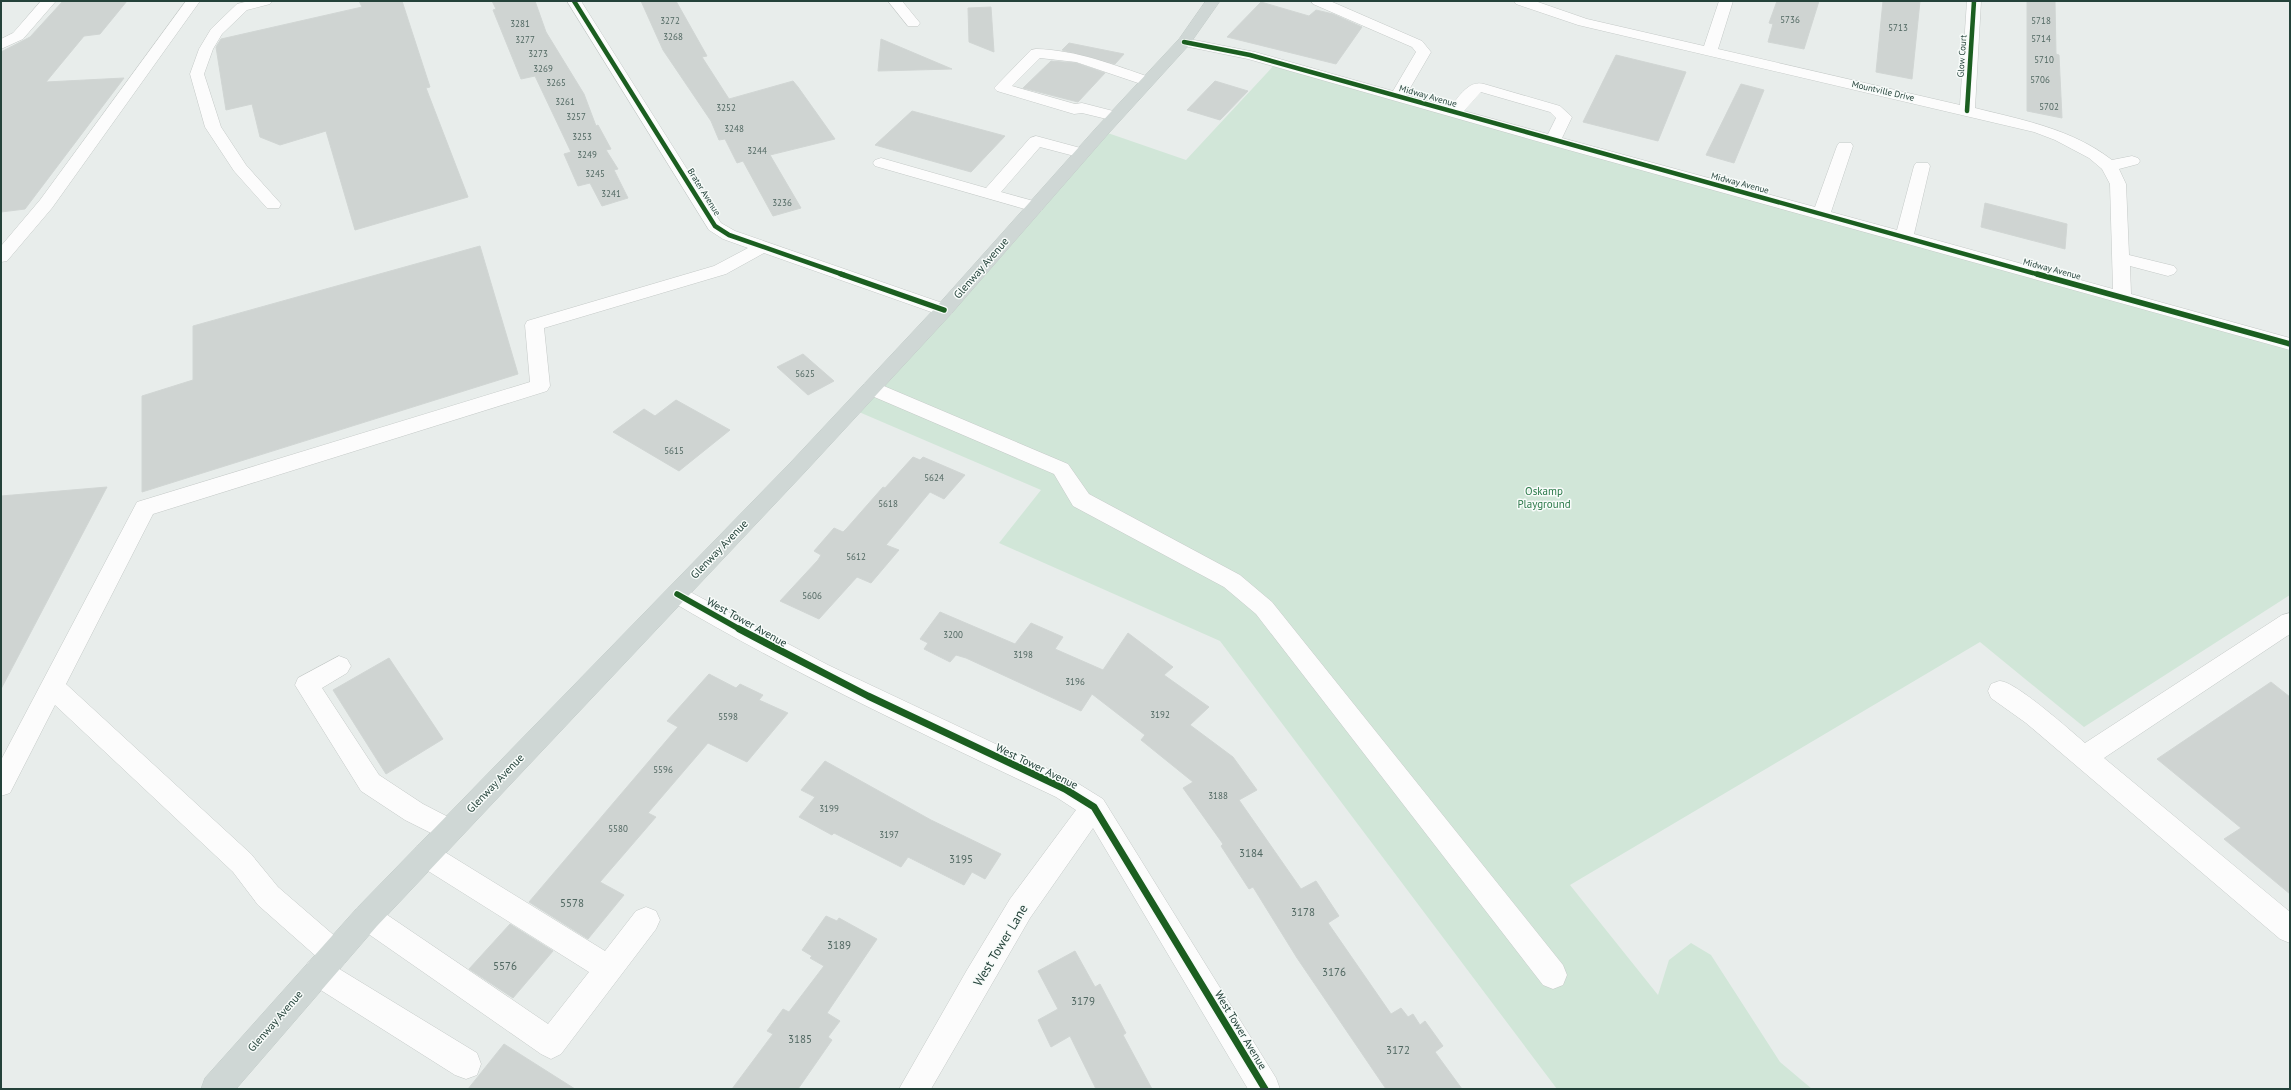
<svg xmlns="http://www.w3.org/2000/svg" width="2291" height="1090" font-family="'PT Sans',sans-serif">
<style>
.green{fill:#d1e6d8}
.building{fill:#cfd4d2;stroke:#d1d6d4}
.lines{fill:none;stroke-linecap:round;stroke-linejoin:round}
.minor-casing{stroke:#c5cac8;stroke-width:1}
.major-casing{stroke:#c3ccc9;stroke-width:1}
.minor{fill:#fcfcfc;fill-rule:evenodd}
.major{fill:#cfd7d5;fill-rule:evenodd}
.cycleway-far2-casing{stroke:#f7fbf9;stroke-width:6}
.cycleway-far1-casing{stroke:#f7fbf9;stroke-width:8}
.cycleway-casing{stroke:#f7fbf9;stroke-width:10}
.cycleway-far2{stroke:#1b5e20;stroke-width:4.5}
.cycleway-far1{stroke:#1b5e20;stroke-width:5.5}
.cycleway{stroke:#1b5e20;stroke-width:7}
.labels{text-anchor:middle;stroke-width:3;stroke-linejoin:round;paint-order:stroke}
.number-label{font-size:9px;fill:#506761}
.far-street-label{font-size:9px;fill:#24423a;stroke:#f7fbf9}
.street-label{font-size:11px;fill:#24423a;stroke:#f7fbf9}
.park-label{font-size:11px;fill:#2d7a4b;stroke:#f7fbf9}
.near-number-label{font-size:11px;fill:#506761}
.near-street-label{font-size:13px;fill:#24423a;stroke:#f7fbf9}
</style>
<rect width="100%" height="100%" fill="#e8edeb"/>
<polygon class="green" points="1277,62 2290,344 2290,595 2084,727 1980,642 1570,885 1658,995 1669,960 1691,943 1711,955 1780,1062 1812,1089 1557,1089 1220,641 999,543 1041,490 852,409 1102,131 1186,160"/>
<g class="building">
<polygon points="63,1 127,1 100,34 84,36 46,82 124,78 25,209 1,212 1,52 30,37"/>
<polygon points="359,1 402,1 430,87 426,88 468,197 355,230 326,131 280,145 260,137 252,104 226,110 216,47 221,39 362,7"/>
<polygon points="492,1 535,1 546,32 584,94 596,126 598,125 611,149 606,150 618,169 614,170 628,198 602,206 590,183 578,186 564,154 571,152 535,76 521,79 493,10 496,9"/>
<polygon points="641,1 676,1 707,56 702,57 729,99 793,81 798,87 835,139 770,155 801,208 773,216 743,161 737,163 725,139 719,140 711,121 663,50"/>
<polygon points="1777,1 1819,1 1804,49 1768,42 1773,24 1769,23"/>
<polygon points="1883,1 1920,1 1912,79 1876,72"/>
<polygon points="2027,1 2055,1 2056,54 2059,55 2062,118 2027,111"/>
<polygon points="1261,2 1309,16 1316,10 1333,14 1362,27 1336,64 1227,37"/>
<polygon points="991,7 994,52 969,42 968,8"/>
<polygon points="881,39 952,69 878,71"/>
<polygon points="1069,43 1124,54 1115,64 1062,50"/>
<polygon points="1616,55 1686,72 1658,141 1583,122"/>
<polygon points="1051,61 1076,63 1105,73 1078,102 1023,88"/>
<polygon points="1215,81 1248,91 1220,120 1187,110"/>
<polygon points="1741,84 1764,90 1734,163 1706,155"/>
<polygon points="912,111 1005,136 971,172 875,145"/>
<polygon points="1985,203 2067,224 2065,249 1981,227"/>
<polygon points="480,246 518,374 142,492 142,396 193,380 193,326"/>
<polygon points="803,354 834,381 808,395 777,367"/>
<polygon points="676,400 730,430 679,471 613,432 644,409 655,416"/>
<polygon points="913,457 920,460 923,457 965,475 944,499 930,492 886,545 899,550 871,583 857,577 819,619 780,601 818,560 821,555 814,551 834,528 843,532 847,528 883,487 885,488"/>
<polygon points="107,487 1,689 1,496"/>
<polygon points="940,612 1015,644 1031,623 1063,637 1055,649 1103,670 1128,633 1173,667 1164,675 1209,707 1190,725 1233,757 1257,790 1239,800 1301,889 1316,881 1339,916 1328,923 1391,1014 1401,1008 1408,1017 1413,1014 1420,1025 1425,1021 1443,1046 1435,1052 1462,1089 1386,1089 1297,958 1253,887 1249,889 1221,846 1223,844 1183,788 1193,782 1141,740 1145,735 1092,694 1081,711 966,658 956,655 950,662 924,649 928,643 920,639"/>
<polygon points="389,658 443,739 386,774 333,690"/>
<polygon points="709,674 736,688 740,684 763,695 759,700 788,713 747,762 708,743 648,813 656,817 600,882 624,895 588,939 529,902 678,727 667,721"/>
<polygon points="2271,682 2290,697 2290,894 2224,839 2241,828 2157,759"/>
<polygon points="825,761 931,820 1001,854 985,879 972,872 964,885 908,857 901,867 834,833 832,835 799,817 815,797 801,790"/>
<polygon points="826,916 837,921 839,918 877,939 827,1013 840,1021 828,1037 832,1040 798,1089 732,1089 773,1034 767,1031 783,1009 789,1012 824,966 810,958 812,956 802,950"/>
<polygon points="510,924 553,951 513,998 469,969"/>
<polygon points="1075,951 1095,987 1100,984 1126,1033 1123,1035 1152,1089 1096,1089 1070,1036 1051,1047 1038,1020 1058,1009 1038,971"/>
<polygon points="504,1044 575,1089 468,1089"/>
</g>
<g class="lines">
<g class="minor-casing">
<g id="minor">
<polygon points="41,1 56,1 23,39 1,49 1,39 13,33"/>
<polygon points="186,1 200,1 52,208 7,261 1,262 1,246 40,200"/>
<polygon points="249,1 272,1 270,4 247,10 222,34 213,49 204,74 221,127 246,165 281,204 279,208 267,208 234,171 205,127 190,74 199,49 211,29 237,4"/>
<polygon points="567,1 581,1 721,223 735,231 951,306 953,310 951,314 944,316 937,314 764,253 726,274 544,328 550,386 547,391 153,514 66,684 251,854 278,887 344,944 348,954 344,964 336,967 477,1053 481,1064 477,1075 466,1079 455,1075 308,982 304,972 308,962 318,958 258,905 233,872 55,705 10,793 1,796 1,760 137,502 530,382 525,325 527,321 714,266 748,248 723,239 709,230"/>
<polygon points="888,1 902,1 920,23 918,26 908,26"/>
<path d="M 1311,1 L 1330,1 L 1422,41 L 1431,52 L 1406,95 L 1451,107 C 1459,96 1469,80 1484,84 L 1560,106 L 1572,117 L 1562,138 L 1815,207 L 1837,146 L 1839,143 L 1851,143 L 1853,146 L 1831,212 L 1897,230 L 1914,166 L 1916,163 L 1928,163 L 1930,166 L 1914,234 L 2113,289 L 2110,184 L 2102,169 L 2089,158 L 2055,140 L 2034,132 L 1578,25 L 1516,4 L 1514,1 L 1535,1 L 1587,19 L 1704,46 L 1719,1 L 1733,1 L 1718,49 L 1960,105 L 1967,1 L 1981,1 L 1975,108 C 2023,120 2072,129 2112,160 L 2132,156 L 2138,158 L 2140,161 L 2138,164 L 2119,169 L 2126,184 L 2129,255 L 2174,266 L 2177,270 L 2174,274 L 2168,276 L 2130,266 L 2131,294 L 2290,338 L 2290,350 L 1547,144 L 1248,59 L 1184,46 L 1177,42 L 1184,38 L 1255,52 L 1393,91 L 1416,52 L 1412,47 L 1313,4 ZM 1481,92 L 1550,112 L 1556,118 L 1548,134 L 1464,111 Z"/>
<path d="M 1036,49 C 1077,50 1114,65 1152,78 L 1155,81 L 1152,84 L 1147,86 L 1076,62 L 1040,58 L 1012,86 L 1075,104 L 1082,103 L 1121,113 L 1123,116 L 1121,119 L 1115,121 L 1082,113 L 1074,114 L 997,91 L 994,88 L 997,85 L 1031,50 Z"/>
<polygon points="1036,136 1088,150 1090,153 1088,156 1082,158 1040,147 1001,192 1041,203 1043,207 1041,211 1035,212 875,166 873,163 875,160 881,158 986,188 1030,138"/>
<polygon points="872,381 1068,464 1089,494 1240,575 1272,602 1563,965 1567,975 1563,985 1553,989 1543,985 1256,614 1224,587 1073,506 1054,474 865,393 862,388 865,383"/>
<path d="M 677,585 L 828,665 L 1074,781 L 1103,799 L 1276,1078 L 1280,1089 L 1248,1089 L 1093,828 L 1030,918 L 931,1089 L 899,1089 L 967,970 L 1010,899 L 1076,810 L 1056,797 C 925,735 794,674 669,600 L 666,594 L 669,588 Z"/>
<path d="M 2290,613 L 2290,634 L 2104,758 L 2290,912 L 2290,943 L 2280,939 L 2026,723 L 1991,698 L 1988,691 L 1991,684 C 1994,683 1998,681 2000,681 C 2015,681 2071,731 2085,743 L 2282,615 Z"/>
<polygon points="339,656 347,659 351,666 347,673 322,688 379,775 423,804 458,822 462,830 458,838 449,842 405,820 361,791 295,685 298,678"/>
<polygon points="426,843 435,846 605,951 636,911 646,907 656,911 660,920 656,929 561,1054 551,1059 541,1054 357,926 353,917 357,908 367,904 377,908 548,1024 589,972 417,864 413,855 417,846"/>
</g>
</g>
<g class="major-casing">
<polygon id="major" points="1206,1 1220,1 1189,45 1108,134 951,314 805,472 377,926 236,1089 201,1089 205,1078 357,908 791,462 937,306 1096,128 1179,39"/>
</g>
<use href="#minor" class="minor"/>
<use href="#major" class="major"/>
<g class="cycleway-far2-casing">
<g id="cycleway-far2">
<polyline points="574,1 715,226 729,235 844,275"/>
<polyline points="1184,42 1250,55 2040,275"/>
<polyline points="1967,111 1974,1"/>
</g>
</g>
<g class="cycleway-far1-casing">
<g id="cycleway-far1">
<polyline points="841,274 944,310"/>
<polyline points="2037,274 2290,344"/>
<polyline points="677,594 741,630"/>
</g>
</g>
<g class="cycleway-casing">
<polyline id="cycleway" points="739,629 868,696 1065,789 1094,807 1265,1089"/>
</g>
<use href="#cycleway-far2" class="cycleway-far2"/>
<use href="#cycleway-far1" class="cycleway-far1"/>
<use href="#cycleway" class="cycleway"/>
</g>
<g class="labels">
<g class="number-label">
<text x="1790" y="23">5736</text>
<text x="670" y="24">3272</text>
<text x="2041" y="24">5718</text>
<text x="520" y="27">3281</text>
<text x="1898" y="31">5713</text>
<text x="673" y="40">3268</text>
<text x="2041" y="42">5714</text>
<text x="525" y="43">3277</text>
<text x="538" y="57">3273</text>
<text x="2044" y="63">5710</text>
<text x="543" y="72">3269</text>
<text x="2040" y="83">5706</text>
<text x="556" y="86">3265</text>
<text x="565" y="105">3261</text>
<text x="2049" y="110">5702</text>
<text x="726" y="111">3252</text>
<text x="576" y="120">3257</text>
<text x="734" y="132">3248</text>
<text x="582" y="140">3253</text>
<text x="757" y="154">3244</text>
<text x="587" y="158">3249</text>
<text x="595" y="177">3245</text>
<text x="611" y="197">3241</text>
<text x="782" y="206">3236</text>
<text x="805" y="377">5625</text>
<text x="674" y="454">5615</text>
<text x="934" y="481">5624</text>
<text x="888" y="507">5618</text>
<text x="856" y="560">5612</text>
<text x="812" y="599">5606</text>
<text x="953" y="638">3200</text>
<text x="1023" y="658">3198</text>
<text x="1075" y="685">3196</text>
<text x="1160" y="718">3192</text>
<text x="728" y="720">5598</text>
<text x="663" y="773">5596</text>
<text x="1218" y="799">3188</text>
<text x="829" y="812">3199</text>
<text x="618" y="832">5580</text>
<text x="889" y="838">3197</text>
</g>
<g class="far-street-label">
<text transform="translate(1962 56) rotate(-86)" y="3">Glow Court</text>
<text transform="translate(1883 91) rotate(13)" y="3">Mountville Drive</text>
<text transform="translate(1428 96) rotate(16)" y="3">Midway Avenue</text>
<text transform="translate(1740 183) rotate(15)" y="3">Midway Avenue</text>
<text transform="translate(704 192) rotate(58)" y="3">Brater Avenue</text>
<text transform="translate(2052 269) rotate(15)" y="3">Midway Avenue</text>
</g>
<g class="street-label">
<text transform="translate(981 268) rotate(-49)" y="4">Glenway Avenue</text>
<text transform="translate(719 549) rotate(-46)" y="4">Glenway Avenue</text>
<text transform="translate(747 622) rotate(29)" y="4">West Tower Avenue</text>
<text transform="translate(1037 766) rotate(26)" y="4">West Tower Avenue</text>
<text transform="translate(495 783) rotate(-46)" y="4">Glenway Avenue</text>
<text transform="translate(275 1021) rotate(-49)" y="4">Glenway Avenue</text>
<text transform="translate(1241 1030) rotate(59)" y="4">West Tower Avenue</text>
</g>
<g class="park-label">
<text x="1544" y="495">Oskamp<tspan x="1544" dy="13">Playground</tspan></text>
</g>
<g class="near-number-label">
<text x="1251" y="857">3184</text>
<text x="961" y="863">3195</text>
<text x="572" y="907">5578</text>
<text x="1303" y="916">3178</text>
<text x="839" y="949">3189</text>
<text x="505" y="970">5576</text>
<text x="1334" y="976">3176</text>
<text x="1083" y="1005">3179</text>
<text x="800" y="1043">3185</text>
<text x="1398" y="1054">3172</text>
</g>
<g class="near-street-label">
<text transform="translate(1000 945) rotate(-59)" y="5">West Tower Lane</text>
</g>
</g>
<rect width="2291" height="1090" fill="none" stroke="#24423a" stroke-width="4"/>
</svg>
